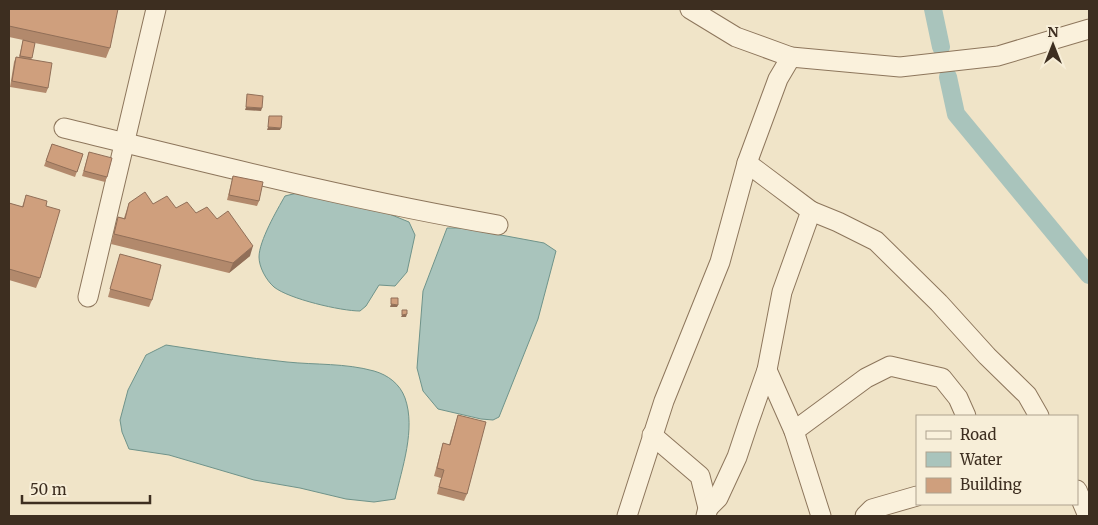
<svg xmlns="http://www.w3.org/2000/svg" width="1098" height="525" font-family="Merriweather,serif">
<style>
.water{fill:#a9c4bc;stroke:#6f938a}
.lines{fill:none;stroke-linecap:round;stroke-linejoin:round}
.canal{stroke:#a9c4bc;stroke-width:18}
.minor-casing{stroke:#8d765c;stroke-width:21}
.minor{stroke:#faf1dc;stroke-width:19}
.wall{fill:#b2896c}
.shaded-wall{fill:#916f58}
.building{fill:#cf9f7d;stroke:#916f58}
</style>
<rect width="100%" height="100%" fill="#f0e4c8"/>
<g class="water">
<path d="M 305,191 L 377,209 L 409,222 L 415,235 L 407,272 L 395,286 L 379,285 L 366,306 L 360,311 C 341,311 289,299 274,287 C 266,280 259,267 259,257 C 259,241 277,210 285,196 Z"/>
<polygon points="447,228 463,228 544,243 556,251 538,319 499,417 493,420 481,419 438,409 423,391 417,368 423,291"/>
<path d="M 166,345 C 206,351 246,358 287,362 C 316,365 345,363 374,371 C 388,375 400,384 405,398 C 416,429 402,468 395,499 L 374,502 L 346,499 L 300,488 L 254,480 L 169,455 L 129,449 L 122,432 L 120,420 L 128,390 L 146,355 Z"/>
</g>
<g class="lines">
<g class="canal">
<polyline points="933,9 941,47"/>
<polyline points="948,77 956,114 1089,275"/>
</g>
<g class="minor-casing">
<g id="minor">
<polyline points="690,9 736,37 791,57 900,67 998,56 1089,29"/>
<path d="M 64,128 C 208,163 352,200 498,225"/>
<polyline points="811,211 838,222 876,241 939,303 987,356 1027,395 1039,416"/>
<polyline points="88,297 156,9"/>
<polyline points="767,370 794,431 821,516"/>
<polyline points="794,431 866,378 890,366 942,378 958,398 966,416"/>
<polyline points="652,435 700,476 708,508 706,516"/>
<polyline points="1077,490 1088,516"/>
<polyline points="708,508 718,498 737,457 748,424 767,370 782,292 811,211 747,163"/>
<polyline points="627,516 664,401 720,262 747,163 778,79 791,57"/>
<polyline points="865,516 872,509 917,496"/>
</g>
</g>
<use href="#minor" class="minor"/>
</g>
<g class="wall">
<polygon points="9,9 110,48 106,58 35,43 31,60 48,88 46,93 10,87 14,62 16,57 19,57 23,40 9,37"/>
<polygon points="52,144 83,154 75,177 44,166"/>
<polygon points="89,152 107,177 105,182 82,176"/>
<polygon points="233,176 259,201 257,206 227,200"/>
<polygon points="26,195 46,206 40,278 36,288 9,280 9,203 22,207"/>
<polygon points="129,203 153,204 196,213 250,256 229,273 111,244 115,227 118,217 124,218"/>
<polygon points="120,254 152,300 149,307 108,297"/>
<polygon points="458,415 467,494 464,501 437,494 441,478 434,476 443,443 449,445"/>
</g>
<g class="shaded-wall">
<polygon points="246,107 262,108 261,111 245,110"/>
<polygon points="268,127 281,128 280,130 267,130"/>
<polygon points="253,246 250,256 229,273 233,263"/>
<polygon points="391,304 398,305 397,307 390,307"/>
<polygon points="407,314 406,317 401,317 402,315"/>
</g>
<g class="building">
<polygon points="9,9 118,9 110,48 9,26"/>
<polygon points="23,40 35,43 32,58 20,56"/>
<polygon points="16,57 52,63 48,88 12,81"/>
<polygon points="247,94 263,96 262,108 246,107"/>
<polygon points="269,116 282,116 281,128 268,127"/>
<polygon points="52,144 83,154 77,172 46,161"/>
<polygon points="89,152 112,158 107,177 84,171"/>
<polygon points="233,176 263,182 259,201 229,195"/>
<polygon points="145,192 153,204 167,196 176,208 187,202 196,213 207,207 217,219 228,211 253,246 233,263 114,234 118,217 125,219 129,203"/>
<polygon points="26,195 47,201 46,206 60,210 40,278 9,269 9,203 23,207"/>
<polygon points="120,254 161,265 152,300 110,289"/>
<polygon points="391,298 398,298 398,305 391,304"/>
<polygon points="402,310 407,310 407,314 402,315"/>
<polygon points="458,415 486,422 467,494 439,487 444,470 437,468 443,443 450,445"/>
</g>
<rect width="1098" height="525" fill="none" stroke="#3d2e20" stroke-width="20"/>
<rect x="916" y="415" width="162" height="90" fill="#f7eed8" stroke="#ada18e"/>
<rect x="926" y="431" width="25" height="8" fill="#faf1dc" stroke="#ada18e"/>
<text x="960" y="440" font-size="15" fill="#3d2e20">Road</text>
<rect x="926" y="452" width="25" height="15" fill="#a9c4bc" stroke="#ada18e"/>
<text x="960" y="465" font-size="15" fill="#3d2e20">Water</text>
<rect x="926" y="478" width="25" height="15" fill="#cf9f7d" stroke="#ada18e"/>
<text x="960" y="490" font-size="15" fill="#3d2e20">Building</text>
<g transform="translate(1053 45)" stroke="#f7eed8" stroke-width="4" paint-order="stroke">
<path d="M0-4L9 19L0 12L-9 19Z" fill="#3d2e20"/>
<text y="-8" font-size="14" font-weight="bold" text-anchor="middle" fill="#3d2e20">N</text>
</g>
<path d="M22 495v8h128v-8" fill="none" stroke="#3d2e20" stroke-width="2.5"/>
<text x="30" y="495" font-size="15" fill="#3d2e20" stroke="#f7eed8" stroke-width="4" paint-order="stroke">50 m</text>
</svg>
